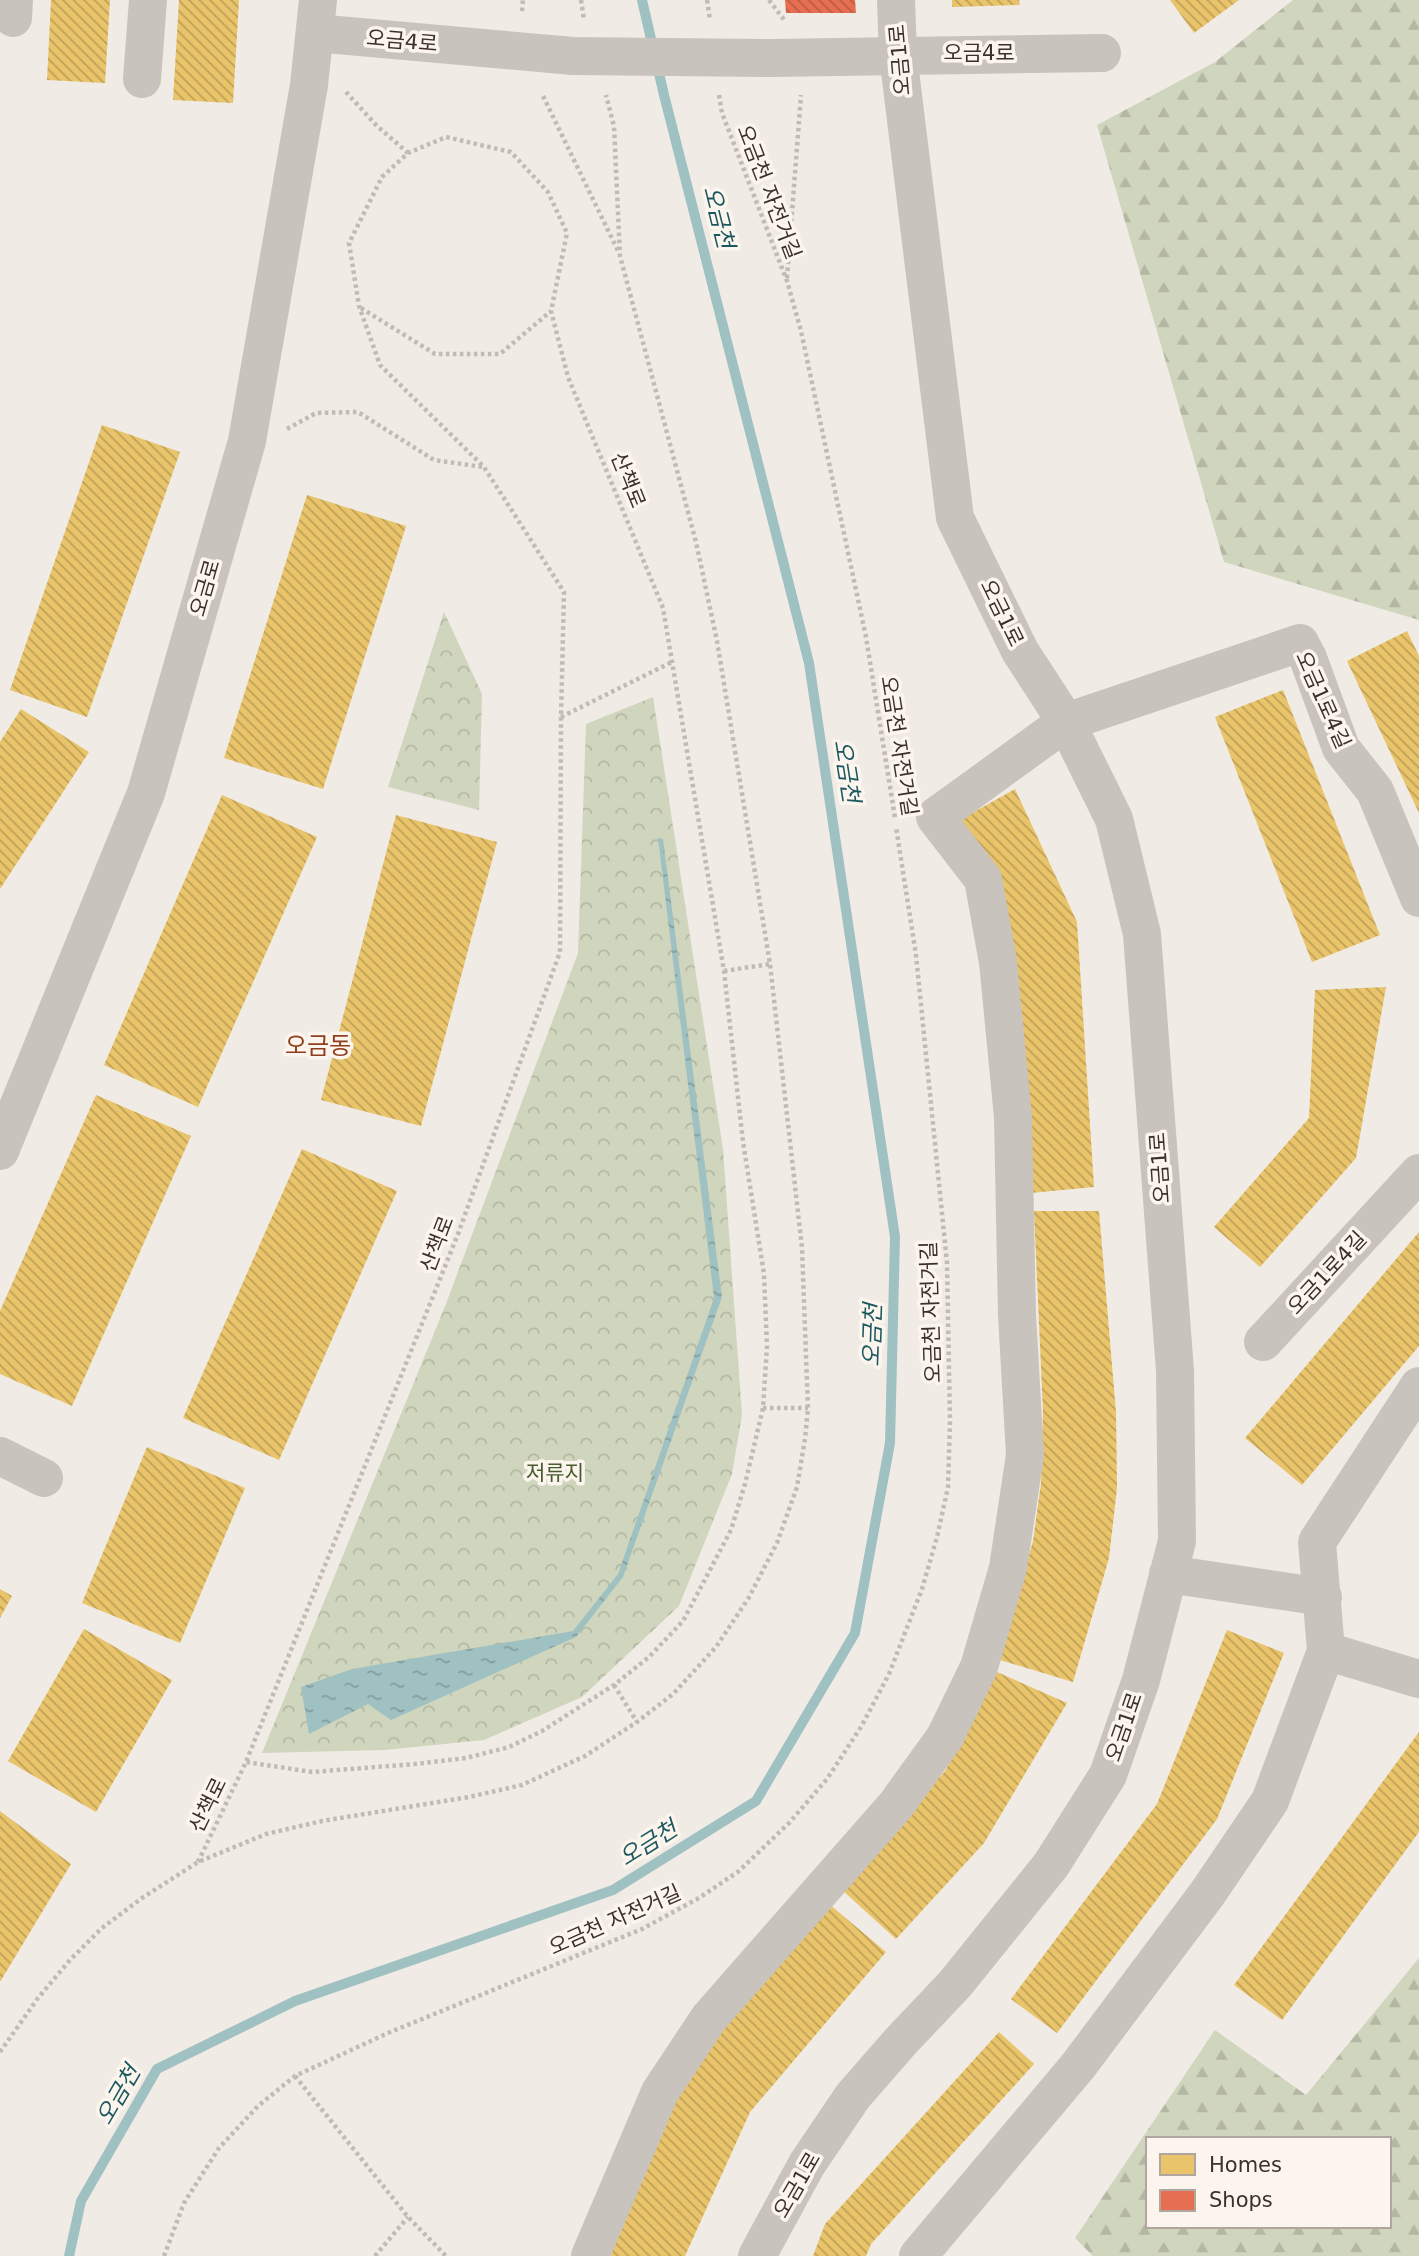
<svg xmlns="http://www.w3.org/2000/svg" width="1419" height="2256" font-family="'DejaVu Sans','Noto Sans KR',sans-serif">
<style>
.forest{fill:url(#forest-firs);fill-rule:evenodd}
.park{fill:url(#park-crowns)}
.water{fill:url(#water-ripples)}
.homes{fill:url(#homes-back-hatch)}
.shops{fill:url(#shops-back-hatch)}
.lines{fill:none;stroke-linecap:round;stroke-linejoin:round}
.stream{stroke:#9fc1c2;stroke-width:10}
.path{stroke:#c2bbb5;stroke-width:4.5;stroke-dasharray:3.5 3.5;stroke-linecap:butt}
.minor{stroke:#c9c3bd;stroke-width:38}
.labels{text-anchor:middle;stroke-width:7;stroke-linejoin:round;paint-order:stroke}
.street-label{font-size:21px;fill:#3b302a;stroke:#fbf5ed}
.park-label{font-size:21px;fill:#485b2c;stroke:#fbf5ed}
.water-label{font-size:23px;font-style:italic;fill:#1c585f;stroke:#fbf5ed}
.quarter-label{font-size:24px;fill:#8f3e1e;stroke:#fbf5ed}
</style>
<defs>
<pattern id="forest-firs" width="22" height="20" patternUnits="userSpaceOnUse" patternTransform="scale(1.75)"><rect width="22" height="20" fill="#d0d6be"/><path d="M5 1l3.5 6h-7zM16 11l3.5 6h-7z" fill="#b4b8a3"/></pattern>
<pattern id="park-crowns" width="20" height="18" patternUnits="userSpaceOnUse" patternTransform="scale(1.75)"><rect width="20" height="18" fill="#d0d6be"/><path d="M2 6a3 3 0 1 1 6 0M12 15a3 3 0 1 1 6 0" fill="none" stroke="#b4b8a3"/></pattern>
<pattern id="water-ripples" width="26" height="14" patternUnits="userSpaceOnUse" patternTransform="scale(1.75)"><rect width="26" height="14" fill="#9fc1c2"/><path d="M2 4q2-2 4 0t4 0M15 11q2-2 4 0t4 0" fill="none" stroke="#839d9e"/></pattern>
<pattern id="homes-back-hatch" width="6" height="6" patternUnits="userSpaceOnUse" patternTransform="scale(1.75)"><rect width="6" height="6" fill="#e9c46a"/><path d="M-1 5l2 2M0 0l6 6M5-1l2 2" fill="none" stroke="#bea057"/></pattern>
<pattern id="shops-back-hatch" width="6" height="6" patternUnits="userSpaceOnUse" patternTransform="scale(1.75)"><rect width="6" height="6" fill="#e76f51"/><path d="M-1 5l2 2M0 0l6 6M5-1l2 2" fill="none" stroke="#bc5c43"/></pattern>
</defs>
<rect width="100%" height="100%" fill="#f0ebe4"/>
<g class="forest">
<polygon points="1293,0 1419,0 1419,620 1224,562 1097,125 1215,62"/>
<path d="M 1419,1958 L 1419,2256 L 1093,2256 L 1075,2238 L 1215,2030 L 1306,2095 ZM 1148,2139 L 1389,2139 L 1389,2226 L 1148,2226 Z"/>
</g>
<g class="park">
<polygon points="444,612 482,694 479,810 388,787"/>
<polygon points="653,697 723,1149 742,1415 732,1474 679,1606 582,1697 484,1740 385,1750 262,1753 444,1309 578,953 586,724"/>
</g>
<polygon class="water" points="658,838 663,839 722,1297 623,1577 576,1637 391,1720 368,1704 309,1734 301,1687 352,1669 573,1631 618,1574 714,1298"/>
<g class="homes">
<polygon points="51,0 110,0 105,83 47,80"/>
<polygon points="179,0 239,0 233,103 173,100"/>
<polygon points="952,0 1019,0 1020,5 952,7"/>
<polygon points="1170,0 1239,0 1194,33"/>
<polygon points="102,425 180,452 87,717 10,690"/>
<polygon points="307,495 406,526 323,789 224,758"/>
<polygon points="1407,631 1419,656 1419,813 1347,661"/>
<polygon points="1283,690 1380,935 1312,962 1215,717"/>
<polygon points="21,709 89,752 0,889 0,742"/>
<polygon points="1015,789 1077,922 1094,1187 1031,1193 958,821"/>
<polygon points="222,795 317,837 198,1107 104,1065"/>
<polygon points="396,815 497,842 421,1126 321,1100"/>
<polygon points="1386,987 1356,1158 1260,1267 1214,1227 1309,1118 1315,990"/>
<polygon points="96,1095 191,1136 72,1406 0,1374 0,1311"/>
<polygon points="302,1149 397,1191 279,1460 183,1418"/>
<polygon points="1034,1211 1099,1211 1116,1412 1117,1488 1109,1558 1073,1682 1000,1660 1033,1541 1041,1483 1043,1412"/>
<polygon points="1419,1232 1419,1346 1302,1485 1245,1438"/>
<polygon points="147,1447 245,1488 180,1643 82,1603"/>
<polygon points="0,1589 12,1596 0,1618"/>
<polygon points="84,1629 172,1680 96,1812 8,1761"/>
<polygon points="1227,1630 1284,1653 1217,1819 1057,2033 1011,1999 1157,1804"/>
<polygon points="997,1672 1067,1703 984,1843 896,1939 841,1889 945,1771"/>
<polygon points="1419,1732 1419,1832 1282,2020 1234,1985"/>
<polygon points="0,1811 71,1864 0,1982"/>
<polygon points="829,1904 886,1952 750,2112 685,2256 604,2256 692,2064"/>
<polygon points="999,2032 1034,2064 871,2244 866,2256 813,2256 825,2224"/>
</g>
<polygon class="shops" points="785,0 855,0 856,13 786,13"/>
<g class="lines">
<polyline class="stream" points="69,2256 81,2201 157,2069 295,2001 613,1890 756,1801 855,1633 890,1443 895,1237 809,663 664,95 642,0"/>
<g class="path">
<polyline points="581,0 584,20"/>
<polyline points="707,0 710,20"/>
<polyline points="769,0 785,21"/>
<polyline points="522,11 523,0"/>
<polyline points="346,92 377,126 408,153"/>
<polyline points="719,95 722,113 787,281 801,331 866,637 895,818"/>
<polyline points="543,96 619,253"/>
<polyline points="787,278 801,95"/>
<polyline points="361,308 435,354 500,354 551,311"/>
<polyline points="287,429 316,413 358,412 434,460 483,467"/>
<polyline points="561,717 672,662"/>
<polyline points="724,971 770,964"/>
<polyline points="763,1408 808,1408"/>
<polyline points="614,1685 637,1722"/>
<polyline points="198,1862 246,1762 458,1234 560,952 561,717 564,592 484,467 380,365 359,306 349,243 382,177 408,153 446,137 511,152 548,192 567,233 551,311 568,377 663,608 724,971 743,1142 764,1274 767,1347 763,1408 745,1484 731,1530 683,1621 649,1657 614,1685 542,1731 509,1747 466,1758 415,1764 312,1772 246,1762"/>
<polyline points="0,2052 38,1998 70,1960 102,1928 142,1898 198,1862 266,1834 322,1821 469,1797 522,1785 585,1756 637,1722 673,1694 716,1647 748,1599 777,1543 797,1487 805,1439 808,1408 802,1248 770,964 717,641 696,542 620,256 614,126 606,95"/>
<polyline points="295,2076 408,2217 446,2256"/>
<polyline points="164,2256 184,2203 219,2148 258,2106 295,2076 388,2033 642,1929 699,1898 739,1871 789,1823 827,1779 861,1727 889,1674 922,1589 937,1537 948,1487 950,1421 947,1263 916,955 896,827"/>
<polyline points="375,2256 408,2217"/>
</g>
<g class="minor">
<polyline points="13,18 14,0"/>
<polyline points="315,33 573,56 772,58 1102,53"/>
<polyline points="142,79 148,0"/>
<polyline points="0,1151 146,793 247,441 309,85 318,0"/>
<polyline points="1263,1342 1419,1173"/>
<polyline points="0,1456 44,1478"/>
<polyline points="1168,1574 1323,1597"/>
<polyline points="1326,1651 1419,1679"/>
<polyline points="590,2256 660,2092 709,2018 896,1805 945,1737 979,1667 1008,1568 1025,1455 1017,1315 1013,1117 998,962 983,879 935,817 1066,722 1300,643 1308,658 1341,748 1375,791 1419,898"/>
<polyline points="757,2256 807,2164 853,2096 901,2041 955,1984 1051,1865 1108,1775 1141,1680 1177,1541 1175,1371 1142,934 1114,819 1066,722 1020,651 955,518 898,55 896,0"/>
<polyline points="918,2256 1078,2066 1207,1894 1270,1801 1326,1651 1317,1542 1419,1386"/>
</g>
</g>
<g class="labels">
<g class="street-label">
<text transform="translate(402 41) rotate(5)" y="7">오금4로</text>
<text x="979" y="60">오금4로</text>
<text transform="translate(900 60) rotate(-95)" y="7">오금1로</text>
<text transform="translate(769 192) rotate(69)" y="7">오금천 자전거길</text>
<text transform="translate(628 480) rotate(68)" y="7">산책로</text>
<text transform="translate(205 588) rotate(-74)" y="7">오금로</text>
<text transform="translate(1002 613) rotate(64)" y="7">오금1로</text>
<text transform="translate(1323 700) rotate(66)" y="7">오금1로4길</text>
<text transform="translate(899 746) rotate(81)" y="7">오금천 자전거길</text>
<text transform="translate(1160 1168) rotate(-94)" y="7">오금1로</text>
<text transform="translate(437 1244) rotate(-69)" y="7">산책로</text>
<text transform="translate(1327 1273) rotate(-47)" y="7">오금1로4길</text>
<text transform="translate(931 1312) rotate(-92)" y="7">오금천 자전거길</text>
<text transform="translate(1124 1727) rotate(-71)" y="7">오금1로</text>
<text transform="translate(208 1805) rotate(-64)" y="7">산책로</text>
<text transform="translate(615 1920) rotate(-24)" y="7">오금천 자전거길</text>
<text transform="translate(797 2185) rotate(-60)" y="7">오금1로</text>
</g>
<g class="park-label">
<text x="555" y="1480">저류지</text>
</g>
<g class="water-label">
<text transform="translate(719 217) rotate(76)" y="8">오금천</text>
<text transform="translate(847 771) rotate(81)" y="8">오금천</text>
<text transform="translate(872 1335) rotate(-88)" y="8">오금천</text>
<text transform="translate(648 1843) rotate(-32)" y="8">오금천</text>
<text transform="translate(118 2095) rotate(-60)" y="8">오금천</text>
</g>
<g class="quarter-label">
<text x="318" y="1054">오금동</text>
</g>
</g>
<rect x="1146" y="2137" width="245" height="91" fill="#fbf5ed" stroke="#aea69f" stroke-width="2"/>
<rect x="1160" y="2154" width="35" height="21" fill="#e9c46a" stroke="#aea69f" stroke-width="2"/>
<text x="1209" y="2172" font-size="21" fill="#3b302a">Homes</text>
<rect x="1160" y="2190" width="35" height="21" fill="#e76f51" stroke="#aea69f" stroke-width="2"/>
<text x="1209" y="2207" font-size="21" fill="#3b302a">Shops</text>
</svg>
